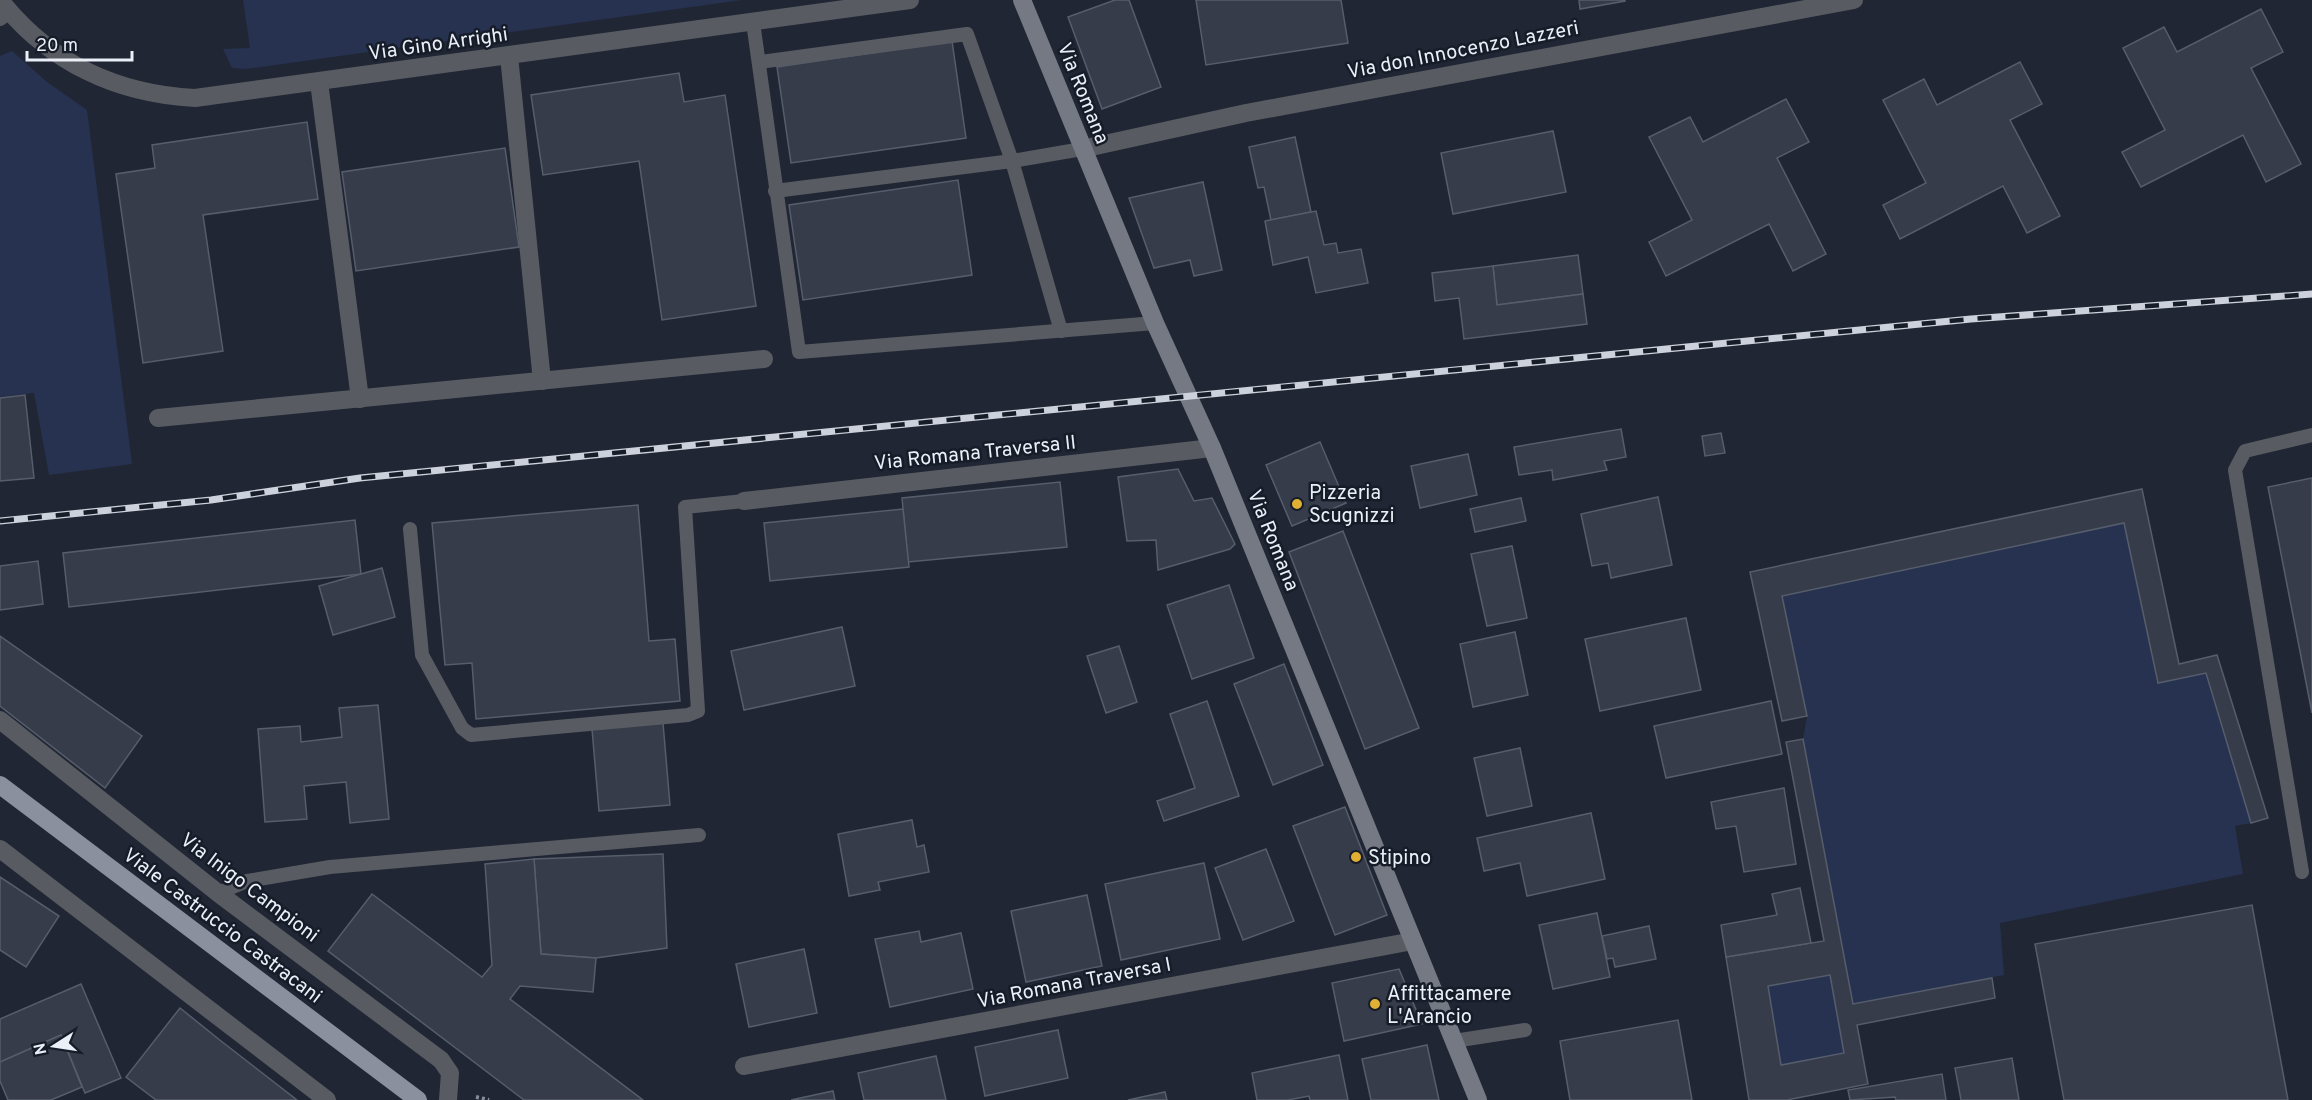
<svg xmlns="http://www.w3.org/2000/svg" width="2312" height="1100" font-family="Overpass,sans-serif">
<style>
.green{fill:#263250}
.building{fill:#363c4a;stroke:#565d6c;stroke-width:1.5;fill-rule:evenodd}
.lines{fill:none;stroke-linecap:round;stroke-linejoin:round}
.path{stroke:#888e99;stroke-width:4;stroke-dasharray:3 3;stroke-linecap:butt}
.lane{stroke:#585b62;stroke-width:14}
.street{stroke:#585b62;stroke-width:18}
.secondary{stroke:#747984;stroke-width:18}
.primary{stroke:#8a909e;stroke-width:18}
.rail-casing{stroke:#ccd1db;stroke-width:7}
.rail{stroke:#171c29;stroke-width:4.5;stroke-dasharray:14;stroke-linecap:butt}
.poi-dot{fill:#dfb034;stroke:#171c29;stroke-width:2}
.labels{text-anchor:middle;stroke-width:5;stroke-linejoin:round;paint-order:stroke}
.street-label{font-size:20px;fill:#eaeff8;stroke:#171c29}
.poi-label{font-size:20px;fill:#eaeff8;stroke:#171c29;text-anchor:start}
</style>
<rect width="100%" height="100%" fill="#202633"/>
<g class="green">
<polygon points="243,0 742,0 246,69 232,68 223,49 250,48"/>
<polygon points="12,51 47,82 87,110 132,464 49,475 34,393 0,397 0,56"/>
<polygon points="2124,523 2157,683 2206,673 2251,823 2235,826 2243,874 2000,923 2004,975 1853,1004 1803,739 1807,716 1782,596"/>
<polygon points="1830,975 1844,1053 1781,1065 1768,986"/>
</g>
<g class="building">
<polygon points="1115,0 1129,0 1161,87 1102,109 1068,17"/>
<polygon points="1196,0 1341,0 1348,43 1206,65"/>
<polygon points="1579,0 1625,0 1625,1 1580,9"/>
<polygon points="2261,9 2283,52 2251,68 2301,164 2266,182 2243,135 2141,187 2122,152 2165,130 2123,48 2164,27 2177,52"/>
<polygon points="952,41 966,138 791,163 777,67"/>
<polygon points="2020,62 2042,104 2010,120 2060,216 2027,233 2003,186 1900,239 1883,205 1926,183 1883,100 1924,79 1937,105"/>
<polygon points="679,73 684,102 725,95 756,306 662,320 639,161 543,175 531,95"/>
<polygon points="1786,99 1809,142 1777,158 1826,254 1793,271 1769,224 1666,276 1649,242 1692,220 1649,137 1690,117 1703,142"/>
<polygon points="307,122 318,199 203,215 223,351 143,363 116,174 155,168 152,145"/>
<polygon points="1553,131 1566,192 1453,214 1441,153"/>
<polygon points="1295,137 1311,212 1271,220 1264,187 1258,188 1249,147"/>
<polygon points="505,148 519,247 356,271 342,172"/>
<polygon points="958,180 972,275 803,300 789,205"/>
<polygon points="1203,182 1222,270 1194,276 1190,260 1154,268 1129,198"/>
<polygon points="1316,211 1324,245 1336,243 1338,253 1361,249 1368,283 1316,293 1308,257 1273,265 1265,221"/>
<polygon points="1578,255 1583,294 1497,305 1493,266"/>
<polygon points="1493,266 1497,305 1583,294 1587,324 1464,339 1459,298 1435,301 1432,273"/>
<polygon points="25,395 34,478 0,481 0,398"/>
<polygon points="1621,429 1626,457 1604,461 1607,470 1553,480 1552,470 1519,475 1514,447"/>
<polygon points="1721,433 1725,453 1705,456 1702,436"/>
<polygon points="1320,442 1346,503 1292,526 1266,465"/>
<polygon points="1468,454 1477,495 1420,508 1411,466"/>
<polygon points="1178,469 1194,501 1212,498 1235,544 1230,549 1158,570 1156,540 1127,541 1118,477"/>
<polygon points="2312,478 2312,713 2268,487"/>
<polygon points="1060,482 1067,547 908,562 902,498"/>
<polygon points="2142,489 2179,664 2217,655 2268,818 2251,823 2206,673 2158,683 2124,523 1782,596 1807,716 1782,721 1750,572"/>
<polygon points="1658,497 1672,565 1611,578 1608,563 1592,566 1581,514"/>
<polygon points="1521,498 1526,521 1475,532 1470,509"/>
<polygon points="638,505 649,641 675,639 680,701 476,719 472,663 445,665 432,523"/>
<polygon points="903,509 909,567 770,581 764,523"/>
<polygon points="355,520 361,574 69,607 63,553"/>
<polygon points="1343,531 1419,728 1365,749 1289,552"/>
<polygon points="1512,546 1527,618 1487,626 1471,554"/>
<polygon points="38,561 43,604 0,610 0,566"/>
<polygon points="382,568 395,617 333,635 319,586"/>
<polygon points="1229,585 1254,658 1192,679 1167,605"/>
<polygon points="1686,618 1701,690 1600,711 1585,639"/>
<polygon points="842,627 855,686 744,710 731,651"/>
<polygon points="1515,632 1528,695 1473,707 1460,644"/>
<polygon points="0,636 142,736 105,788 0,706"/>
<polygon points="1119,646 1137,702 1106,713 1087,656"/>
<polygon points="1284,664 1323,765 1273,785 1234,684"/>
<polygon points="1207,701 1239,796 1164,821 1157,801 1195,788 1170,714"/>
<polygon points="1771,701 1782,754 1666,778 1654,726"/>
<polygon points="378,705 389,819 350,823 346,782 304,786 307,819 265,822 258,729 300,726 301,742 342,737 339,708"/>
<polygon points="663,723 670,805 599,811 592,729"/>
<path d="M 1803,739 L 1853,1004 L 1992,978 L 1995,998 L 1857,1025 L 1868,1084 L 1787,1100 L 1749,1100 L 1726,957 L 1824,941 L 1786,742 ZM 1830,975 L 1844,1053 L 1781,1065 L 1768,986 Z"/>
<polygon points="1520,748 1532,806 1487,816 1474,758"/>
<polygon points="1784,788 1796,864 1744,872 1736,826 1716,829 1711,802"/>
<polygon points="1345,807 1387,915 1335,935 1293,826"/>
<polygon points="1591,813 1605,879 1527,896 1520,863 1484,871 1477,838"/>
<polygon points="912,820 917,847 924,845 929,872 878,882 880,890 849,896 838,834"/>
<polygon points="1266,849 1294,921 1243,940 1215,868"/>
<polygon points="663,854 667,948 596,958 541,954 534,859"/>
<polygon points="534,859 541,954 596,958 593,992 520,986 510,999 643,1100 524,1100 328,951 372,894 482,977 492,965 485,864"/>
<polygon points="1204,863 1220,939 1121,960 1105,884"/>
<polygon points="0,877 59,916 26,967 0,950"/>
<polygon points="1800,888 1811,943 1726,957 1721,925 1777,915 1772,894"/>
<polygon points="1087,895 1102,966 1026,982 1011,911"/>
<polygon points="2252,905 2288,1100 2064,1100 2035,944"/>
<polygon points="1597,913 1610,977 1553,989 1539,925"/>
<polygon points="1649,926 1656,959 1615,967 1613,958 1607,959 1602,936"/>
<polygon points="919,931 921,942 961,933 973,989 890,1007 875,939"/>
<polygon points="804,949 817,1013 749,1027 736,964"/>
<polygon points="1399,969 1422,1024 1344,1041 1332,983"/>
<polygon points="81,984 121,1078 85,1093 61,1035 0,1062 0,1019"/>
<polygon points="180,1008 221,1041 297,1100 156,1100 126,1077"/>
<polygon points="1678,1020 1692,1100 1570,1100 1560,1041"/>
<polygon points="1058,1030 1068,1078 985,1096 975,1047"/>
<polygon points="61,1035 82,1087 51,1100 8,1100 0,1081 0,1062"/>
<polygon points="1427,1045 1439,1100 1371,1100 1362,1059"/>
<polygon points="1339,1055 1348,1100 1310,1100 1309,1096 1288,1100 1257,1100 1252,1073"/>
<polygon points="936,1056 946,1100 864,1100 858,1073"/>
<polygon points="2012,1058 2019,1100 1961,1100 1955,1068"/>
<polygon points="1942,1074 1946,1100 1896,1100 1895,1097 1850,1100 1848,1090"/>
<polygon points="833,1091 835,1100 791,1100"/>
<polygon points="1165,1092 1167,1100 1128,1100"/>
</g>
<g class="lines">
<polyline class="path" points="476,1097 489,1100"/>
<g class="lane">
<polyline points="0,19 10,12"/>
<polyline points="753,22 799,352 1155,323"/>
<polyline points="760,62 967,34 1012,161 1061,331"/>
<polyline points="775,191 1012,161 1082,149"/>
<polyline points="410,529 422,655 462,728 471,735 688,715 698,711 685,507 744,501"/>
<polyline points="2302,872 2235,470 2245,451 2312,435"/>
<polyline points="218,893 247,881 330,867 699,835"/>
<polyline points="1454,1041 1525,1030"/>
</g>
<g class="street">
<path d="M 0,0 C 49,62 116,94 195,98 L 910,0"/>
<polyline points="509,56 542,381"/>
<polyline points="319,82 360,399"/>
<polyline points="1082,149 1246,113 1854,0"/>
<polyline points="158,418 764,359"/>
<polyline points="744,501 1212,448"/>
<polyline points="0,720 218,893 441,1060 450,1073 448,1100"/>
<polyline points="0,849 327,1100"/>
<polyline points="744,1066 1413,941"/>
</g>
<polyline class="secondary" points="1022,0 1155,323 1212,448 1478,1100"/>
<polyline class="primary" points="0,785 418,1100"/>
<g class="rail-casing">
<polyline id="rail" points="0,521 211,500 360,478 1971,319 2312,294"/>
</g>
<use href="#rail" class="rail"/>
</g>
<g class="poi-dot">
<circle cx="1297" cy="504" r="6"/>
<circle cx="1356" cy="857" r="6"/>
<circle cx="1375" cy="1004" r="6"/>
</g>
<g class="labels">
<g class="street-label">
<text transform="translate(438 43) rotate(-8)" y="7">Via Gino Arrighi</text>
<text transform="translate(1463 49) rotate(-11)" y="7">Via don Innocenzo Lazzeri</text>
<text transform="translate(1084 93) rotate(68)" y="7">Via Romana</text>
<text transform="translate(975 452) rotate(-6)" y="7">Via Romana Traversa II</text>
<text transform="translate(1274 540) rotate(68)" y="7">Via Romana</text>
<text transform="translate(250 887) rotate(37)" y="7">Via Inigo Campioni</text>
<text transform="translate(223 925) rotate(37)" y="7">Viale Castruccio Castracani</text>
<text transform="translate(1074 982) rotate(-11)" y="7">Via Romana Traversa I</text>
</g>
<g class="poi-label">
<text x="1309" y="499">Pizzeria<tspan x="1309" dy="23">Scugnizzi</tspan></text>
<text x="1368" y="864">Stipino</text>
<text x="1387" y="1000">Affittacamere<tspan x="1387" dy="23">L'Arancio</tspan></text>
</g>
</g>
<g transform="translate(54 1046) rotate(258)" stroke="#171c29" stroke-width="4.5" paint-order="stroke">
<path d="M0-4.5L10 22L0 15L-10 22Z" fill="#eaeff8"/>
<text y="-9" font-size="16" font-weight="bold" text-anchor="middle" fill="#eaeff8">N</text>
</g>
<path d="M27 51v9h105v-9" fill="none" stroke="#eaeff8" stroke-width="3"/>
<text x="36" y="51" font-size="18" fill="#eaeff8" stroke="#171c29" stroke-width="4.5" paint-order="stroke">20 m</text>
</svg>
